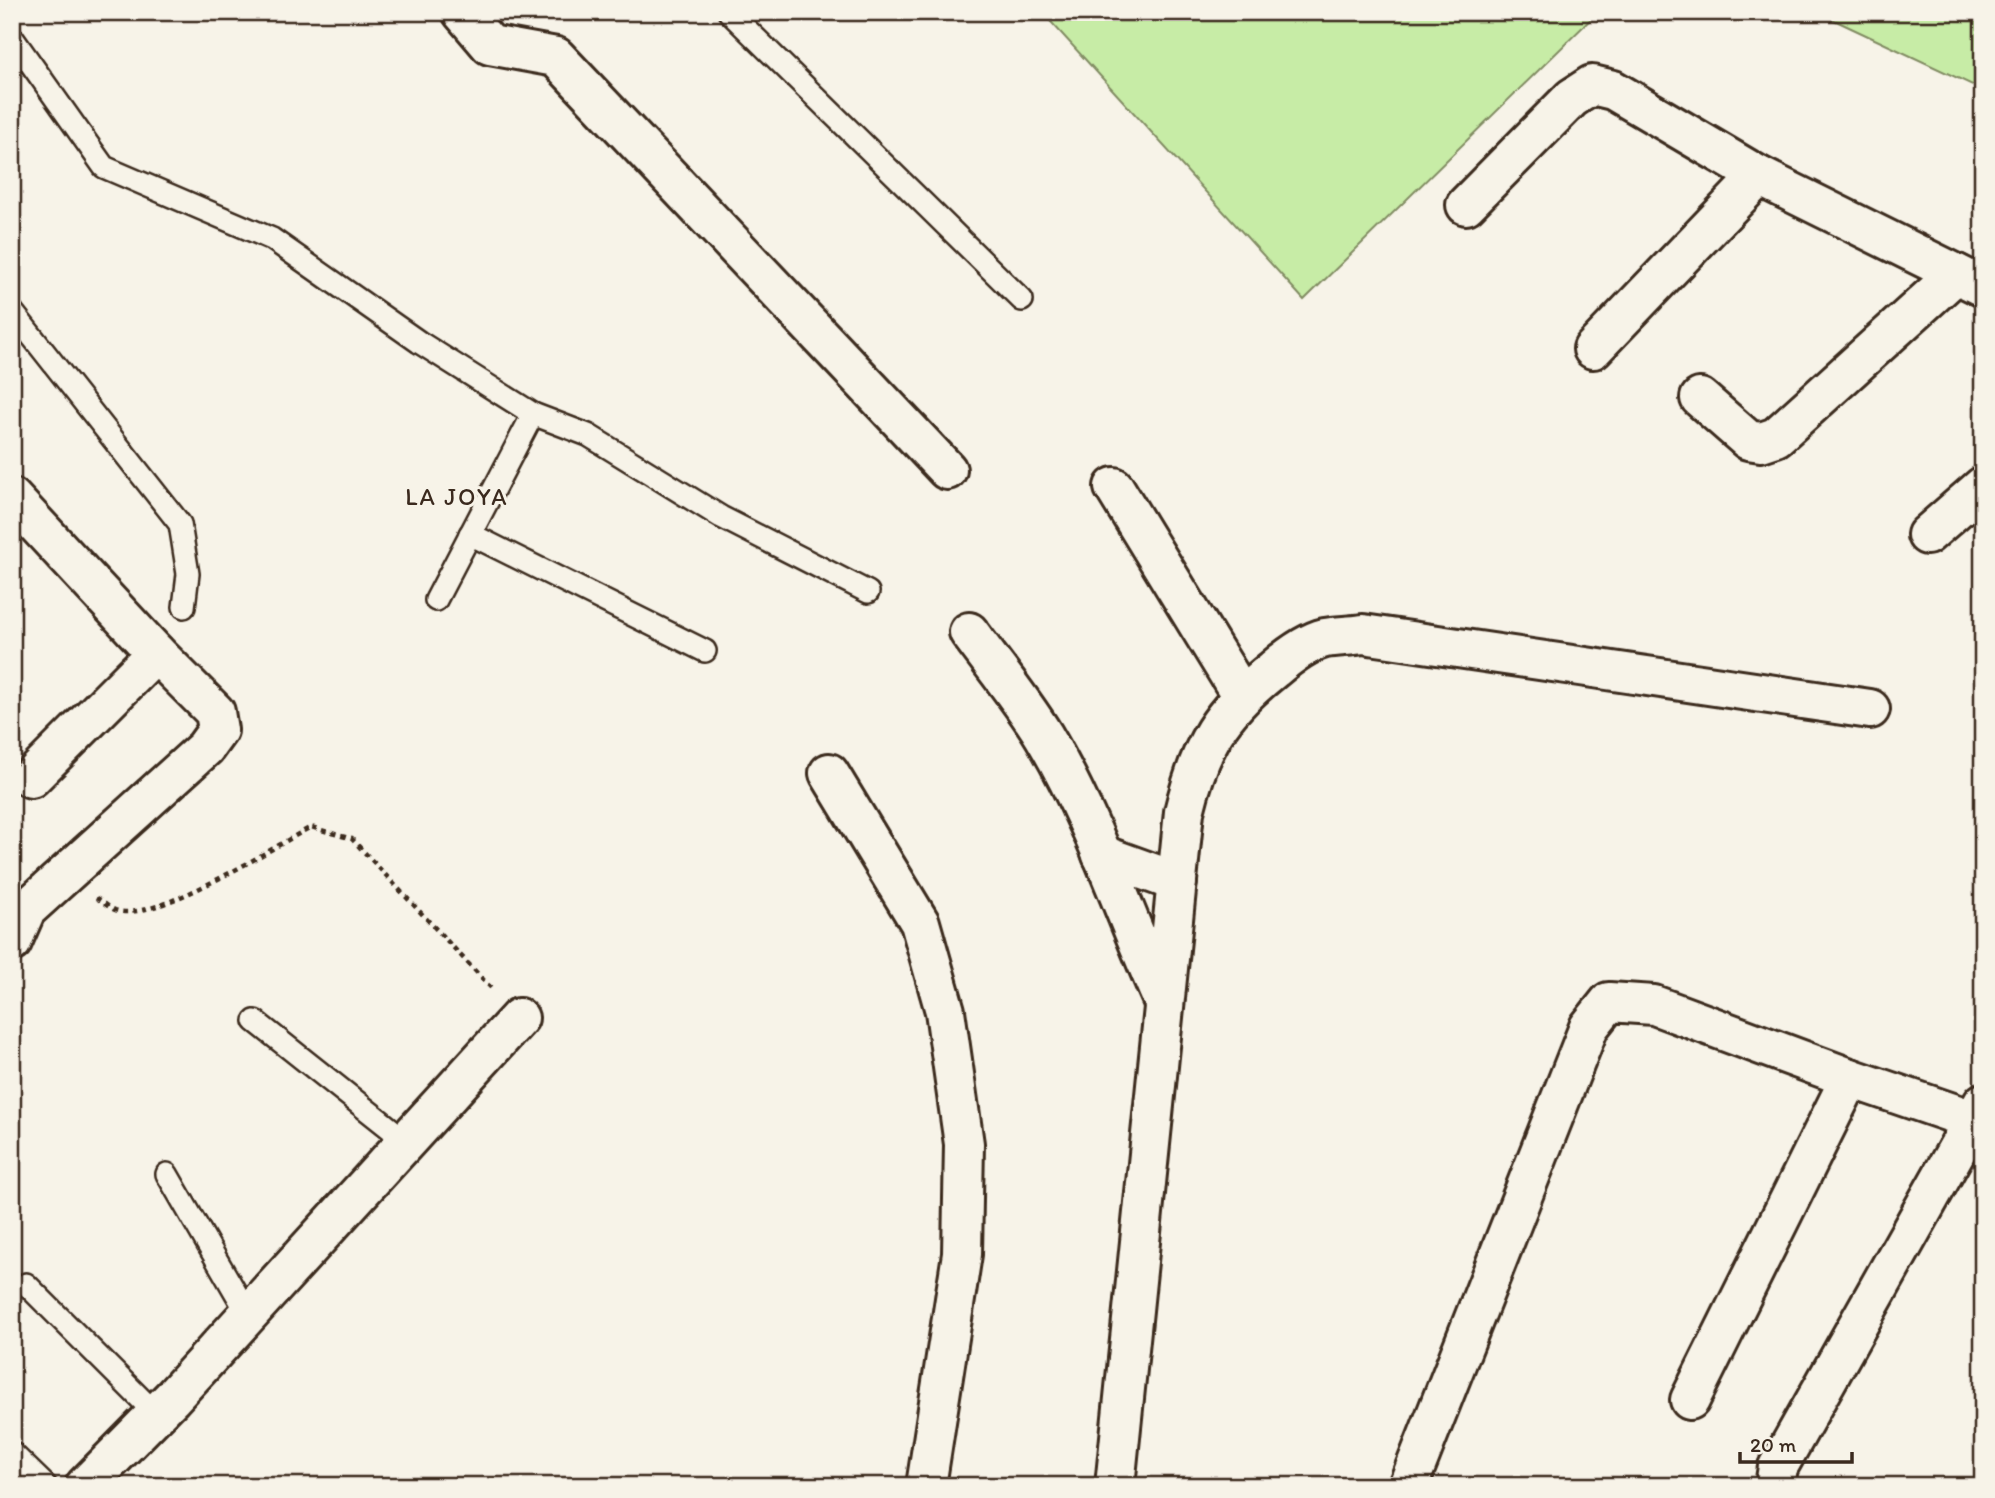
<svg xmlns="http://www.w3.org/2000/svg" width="1995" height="1498" font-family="Itim,sans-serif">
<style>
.green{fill:#c7eca6;stroke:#818b62;stroke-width:2}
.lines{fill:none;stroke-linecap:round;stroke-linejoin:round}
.service-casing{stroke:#3b2a1e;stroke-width:26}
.minor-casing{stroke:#3b2a1e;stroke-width:44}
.path{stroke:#3b2a1e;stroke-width:4.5;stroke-dasharray:5 5;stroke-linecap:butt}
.service{stroke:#f7f3e8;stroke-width:21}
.minor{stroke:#f7f3e8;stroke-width:38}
.labels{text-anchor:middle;stroke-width:6;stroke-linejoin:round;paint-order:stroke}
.neighbourhood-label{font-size:24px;letter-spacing:2px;fill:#3b2a1e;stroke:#f7f3e8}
</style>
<rect width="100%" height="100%" fill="#f7f3e8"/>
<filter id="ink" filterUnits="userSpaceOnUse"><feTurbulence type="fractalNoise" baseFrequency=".0143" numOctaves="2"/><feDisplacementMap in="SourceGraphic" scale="14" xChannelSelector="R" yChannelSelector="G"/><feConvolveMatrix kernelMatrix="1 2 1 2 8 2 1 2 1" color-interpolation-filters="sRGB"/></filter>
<g filter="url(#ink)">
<g class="green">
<polygon points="1042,12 1598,12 1304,300"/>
<polygon points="1817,12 1983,12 1983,90"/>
</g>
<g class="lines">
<g class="service-casing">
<g id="service">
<polyline points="729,12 1022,300"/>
<polyline points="12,37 104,167 272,239 419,342 533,414 588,435 721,517 868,592"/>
<polyline points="12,311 180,524 188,574 184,607"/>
<polyline points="470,534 705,651"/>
<polyline points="436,600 533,414"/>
<polyline points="255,1021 406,1141"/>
<polyline points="167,1174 248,1314"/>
<polyline points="26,1284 156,1414"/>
<polyline points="12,1453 46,1486"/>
</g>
</g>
<g class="minor-casing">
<g id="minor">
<polyline points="462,12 490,45 556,57 947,470"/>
<polyline points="1466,205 1572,98 1592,85 1613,90 1759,176 1983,287"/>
<polyline points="1593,349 1759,176"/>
<polyline points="1700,398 1748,440 1761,442 1776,437 1956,274"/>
<polyline points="1114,487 1242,696"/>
<polyline points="12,498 156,653 215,712 218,730 205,748 26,910 12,942"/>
<polyline points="1927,535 1983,486"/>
<path d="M 969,632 C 994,666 1022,700 1044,736 C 1094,820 1124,914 1164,1003"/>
<polyline points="829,773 920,923 945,1011 964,1144 962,1254 926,1486"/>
<polyline points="31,778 156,653"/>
<polyline points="1102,855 1177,882"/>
<polyline points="1690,1400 1850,1078"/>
<polyline points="85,1486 172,1398 519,1018"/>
<path d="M 1115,1486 L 1184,812 C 1200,745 1220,712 1274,669 C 1288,657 1308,642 1325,638 C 1337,636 1351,636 1363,634 L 1870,709"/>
<polyline points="1408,1486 1589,1027 1609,1002 1654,1005 1850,1078 1973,1120 1983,1128"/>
<polyline points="1775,1486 1778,1467 1983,1103"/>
</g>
</g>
<path class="path" d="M 96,898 C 102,901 108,907 115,910 C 153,925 273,847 311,827 L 352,839 L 493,990"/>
<use href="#service" class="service"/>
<use href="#minor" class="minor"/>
</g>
</g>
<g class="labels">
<g class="neighbourhood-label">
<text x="457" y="505">LA JOYA</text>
</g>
</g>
<rect width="1995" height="1498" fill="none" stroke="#f7f3e8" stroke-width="42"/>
<rect x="21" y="21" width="1953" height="1456" fill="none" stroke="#3b2a1e" stroke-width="2.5" filter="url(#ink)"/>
<path d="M1740 1452v10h112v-10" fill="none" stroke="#3b2a1e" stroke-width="3.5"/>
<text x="1750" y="1452" font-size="21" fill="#3b2a1e" stroke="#f7f3e8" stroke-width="5" paint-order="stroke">20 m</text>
</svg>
